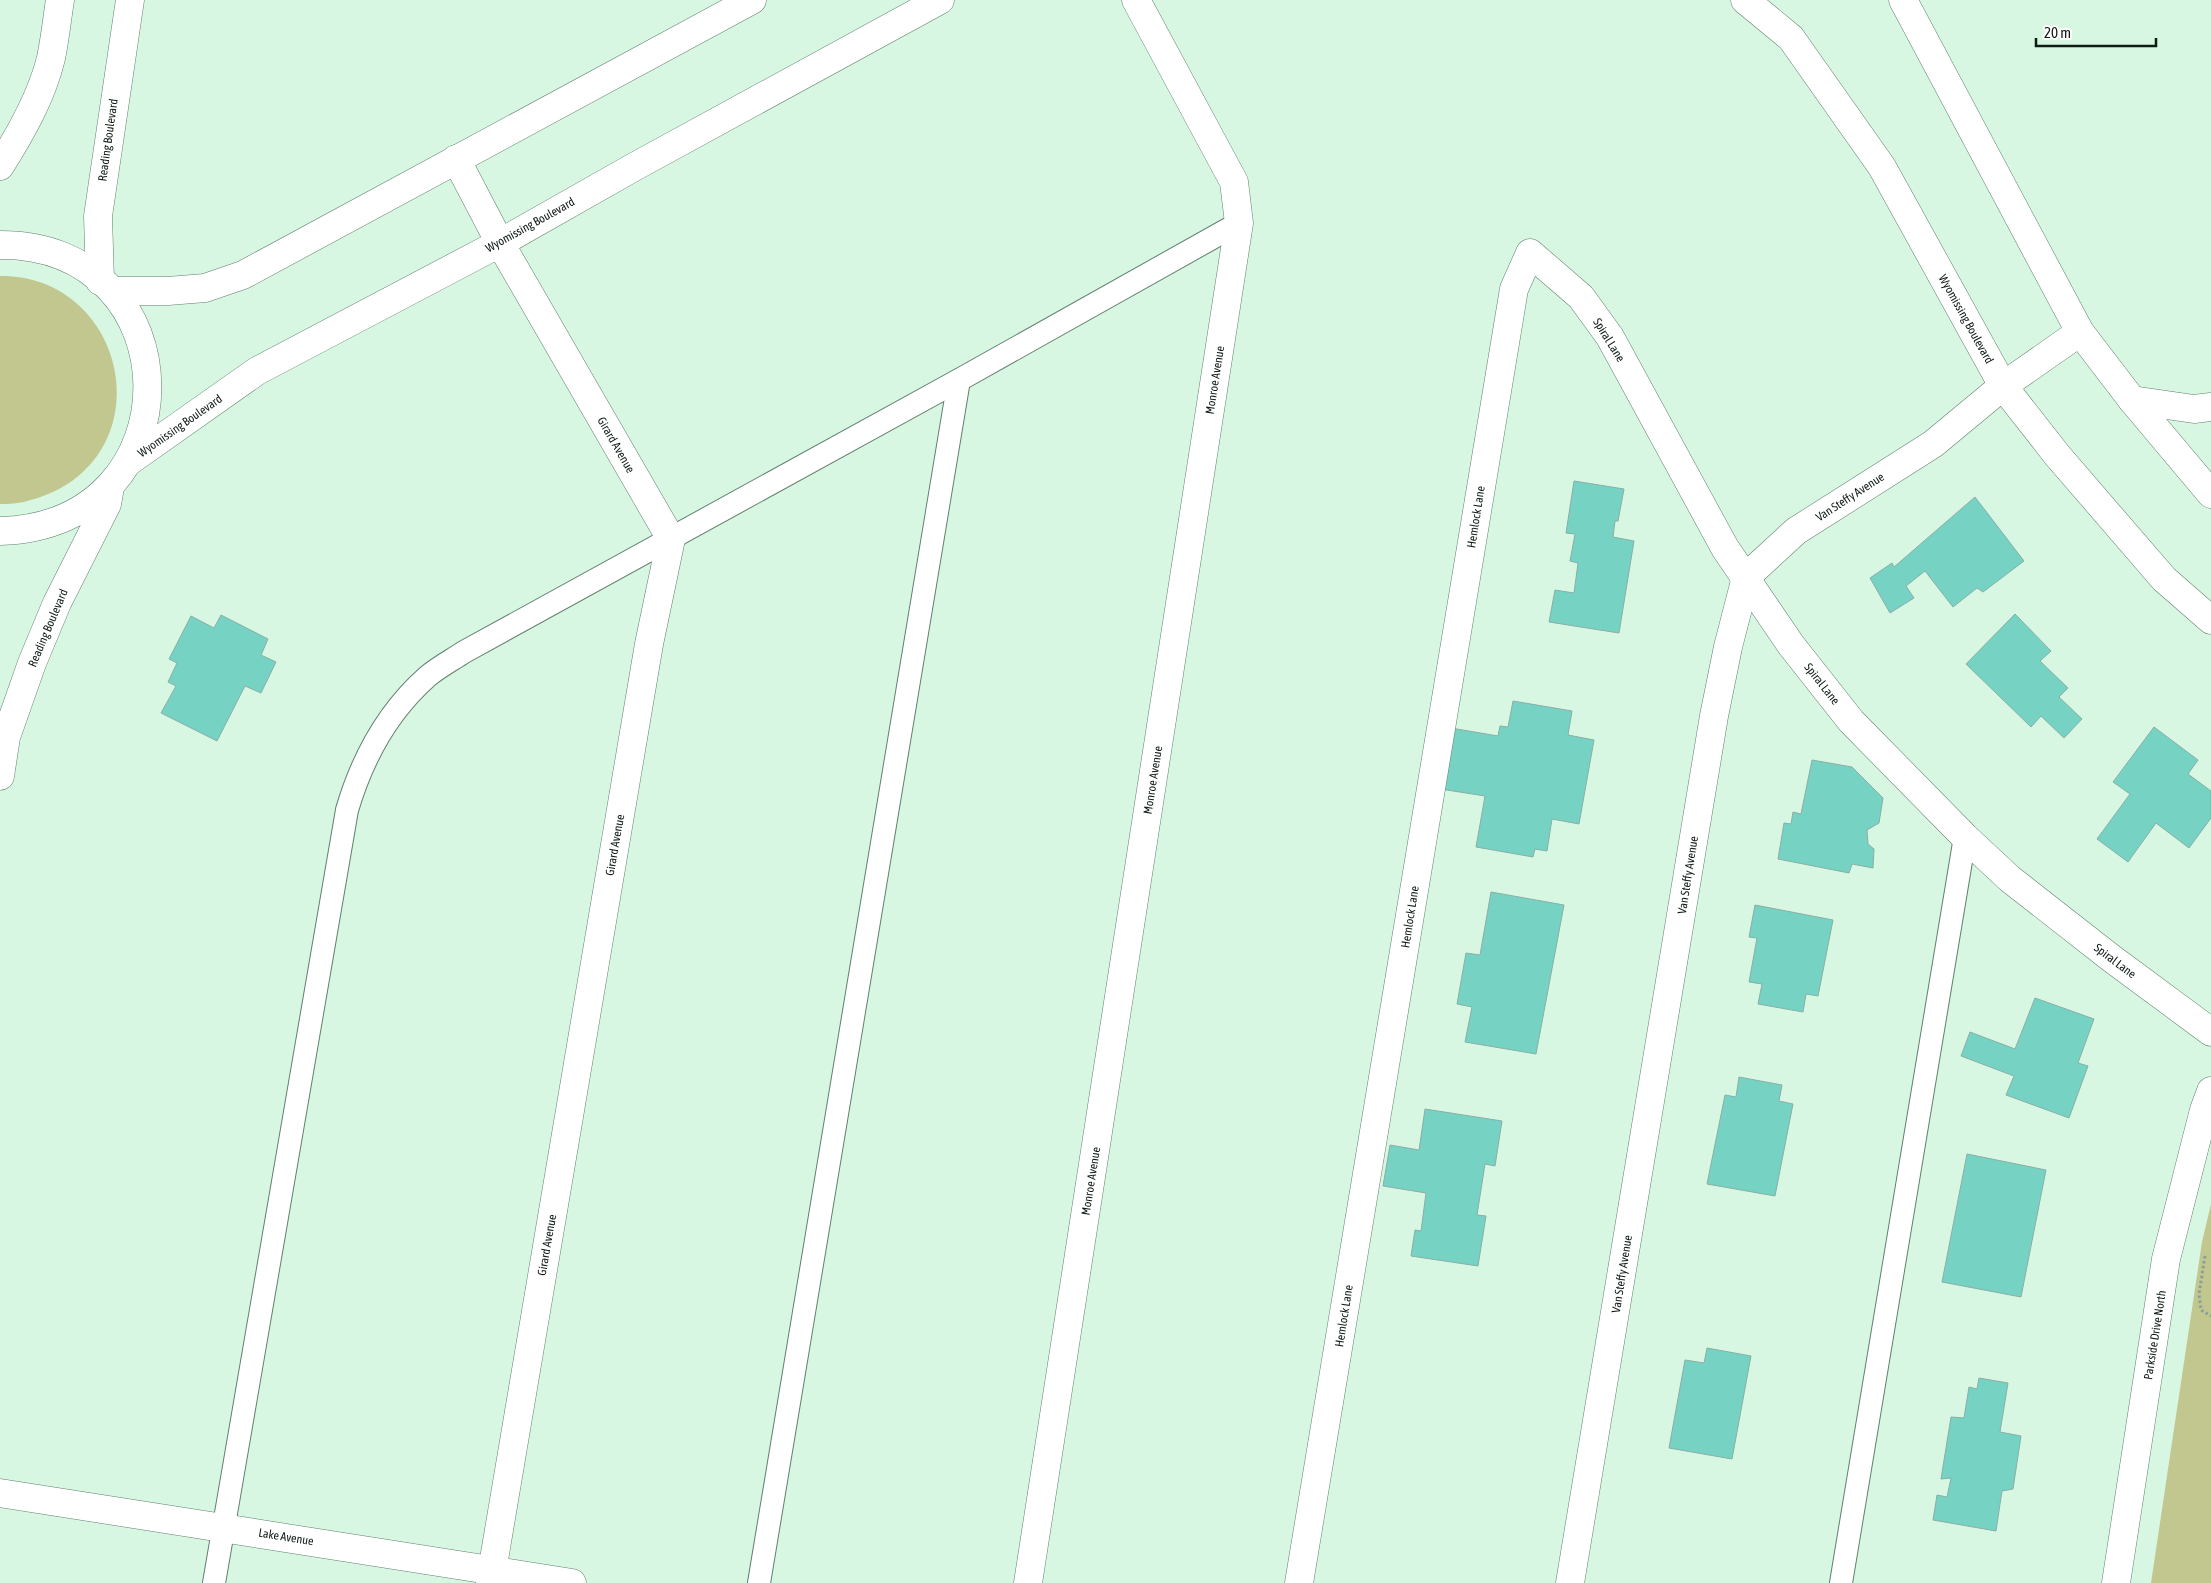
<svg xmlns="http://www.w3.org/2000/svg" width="2211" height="1583" font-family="'Asap Condensed',sans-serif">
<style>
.green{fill:#c2c68f}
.building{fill:#76d2c3;stroke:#89afa7}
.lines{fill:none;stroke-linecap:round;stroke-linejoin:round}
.lane-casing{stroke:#627f6e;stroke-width:24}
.street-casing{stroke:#627f6e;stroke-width:29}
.secondary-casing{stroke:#627f6e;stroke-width:29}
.path{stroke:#89a192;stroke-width:3;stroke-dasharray:2.5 2.5;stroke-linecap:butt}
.lane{stroke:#fff;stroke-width:22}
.street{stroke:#fff;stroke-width:28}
.secondary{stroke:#fff;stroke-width:28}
.labels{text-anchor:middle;stroke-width:4.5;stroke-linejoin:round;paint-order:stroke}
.street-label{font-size:12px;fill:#101b14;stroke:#fff}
</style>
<rect width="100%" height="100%" fill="#d7f7e3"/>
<g class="green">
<path d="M 0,276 C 121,275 162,438 55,491 C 37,499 19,505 0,504 Z"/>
<polygon points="2211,1204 2211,1583 2151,1583 2202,1242"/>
</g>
<g class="building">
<polygon points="1574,481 1624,489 1618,521 1615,521 1613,537 1634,541 1619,633 1549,622 1555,590 1574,593 1578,563 1570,561 1575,534 1566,533"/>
<polygon points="1975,497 2024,561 1983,592 1977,588 1953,607 1925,571 1906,586 1914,598 1890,613 1870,578 1892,563 1894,567"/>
<polygon points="2015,614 2051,651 2040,661 2068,688 2059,697 2082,719 2064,738 2041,716 2031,727 1966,664"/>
<polygon points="221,615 268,639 261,655 276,662 261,693 245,686 217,741 161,713 176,686 168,682 177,663 169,659 191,616 214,628"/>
<polygon points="1513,701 1572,711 1568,735 1594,740 1579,824 1552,819 1547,851 1535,849 1533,857 1476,847 1485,796 1434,788 1445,727 1498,736 1500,726 1508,727"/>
<polygon points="2154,727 2198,760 2188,774 2211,791 2211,818 2189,848 2156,823 2128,862 2097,839 2130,794 2113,782"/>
<polygon points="1812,760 1852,767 1883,798 1879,823 1867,830 1868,844 1874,849 1873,868 1852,864 1849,873 1778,859 1784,823 1791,824 1793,812 1801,814"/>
<polygon points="1491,892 1564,905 1536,1054 1465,1042 1472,1007 1457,1004 1466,953 1480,955"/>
<polygon points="1755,905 1833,920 1818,996 1806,994 1803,1012 1758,1004 1762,984 1749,982 1757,938 1749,937"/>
<polygon points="2035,998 2094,1019 2078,1063 2088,1066 2069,1118 2006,1095 2014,1076 1961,1056 1970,1032 2015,1049"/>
<polygon points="1739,1077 1782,1085 1779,1101 1793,1104 1775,1196 1707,1184 1725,1095 1736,1097"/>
<polygon points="1425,1109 1502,1121 1495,1166 1485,1164 1477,1215 1486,1216 1478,1266 1411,1256 1415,1230 1421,1231 1426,1193 1383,1186 1390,1145 1419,1150"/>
<polygon points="1967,1154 2046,1170 2021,1297 1942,1282"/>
<polygon points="1707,1348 1751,1356 1732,1459 1669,1448 1685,1360 1704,1363"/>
<polygon points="1979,1378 2008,1383 2000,1432 2021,1436 2013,1489 2002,1491 1996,1531 1933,1520 1937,1495 1947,1497 1951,1478 1941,1479 1951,1417 1964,1418 1969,1387 1977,1389"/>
</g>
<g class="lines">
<g class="lane-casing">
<g id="lane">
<path d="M 214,1583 L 347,810 C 362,759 387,712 428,676 C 439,667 452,660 464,652 L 959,380 L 1239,223"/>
<polyline points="759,1583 959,380"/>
<polyline points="1841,1583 1965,837"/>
</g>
</g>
<g class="street-casing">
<g id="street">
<polyline points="456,159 500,243 671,539 649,644 490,1583"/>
<polyline points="2132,400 2194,409 2211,407"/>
<polyline points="0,1493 572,1583"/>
<polyline points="1028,1583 1239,223 1234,182 1136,0"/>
<polyline points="1299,1583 1514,289 1530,253 1581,297 1610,337 1725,548 1791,645 1851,721 1965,837 2010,879 2111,958 2211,1032"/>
<polyline points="1570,1583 1714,716 1728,647 1746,577 1796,531 1933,444 2003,386 2080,332"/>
</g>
</g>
<g class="secondary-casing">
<g id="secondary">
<polyline points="1745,0 1791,38 1882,167 2003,386 2057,455 2164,579 2211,620"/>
<polyline points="1903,0 2080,332 2132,400 2211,494"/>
<path d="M 0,166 C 21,133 42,96 51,58 C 55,39 57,19 60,0"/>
<path d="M 0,245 C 194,244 199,526 0,531"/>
<polyline points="100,281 98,216 130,0"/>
<polyline points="112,291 168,291 205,288 243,275 752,0"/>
<polyline points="128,462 257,371 500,243 634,167 940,0"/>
<polyline points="0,776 6,737 32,663 57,603 107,504 110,487"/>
<polyline points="2116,1583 2166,1259 2204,1110 2211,1091"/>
</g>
</g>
<polyline class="path" points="2205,1256 2199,1294 2201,1310 2211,1316"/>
<use href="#lane" class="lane"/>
<use href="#street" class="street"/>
<use href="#secondary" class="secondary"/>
</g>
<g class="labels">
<g class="street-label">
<text transform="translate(108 140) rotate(-82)" y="4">Reading Boulevard</text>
<text transform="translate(530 225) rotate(-29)" y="4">Wyomissing Boulevard</text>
<text transform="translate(1966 319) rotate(61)" y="4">Wyomissing Boulevard</text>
<text transform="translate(1609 340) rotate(58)" y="4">Spiral Lane</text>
<text transform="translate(1215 380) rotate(-81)" y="4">Monroe Avenue</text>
<text transform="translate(180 426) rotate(-35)" y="4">Wyomissing Boulevard</text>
<text transform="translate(616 445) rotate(60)" y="4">Girard Avenue</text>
<text transform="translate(1850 497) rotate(-33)" y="4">Van Steffy Avenue</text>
<text transform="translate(1476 517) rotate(-81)" y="4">Hemlock Lane</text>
<text transform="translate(48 628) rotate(-67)" y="4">Reading Boulevard</text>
<text transform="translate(1822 684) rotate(52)" y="4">Spiral Lane</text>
<text transform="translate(1153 780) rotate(-81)" y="4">Monroe Avenue</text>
<text transform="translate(615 845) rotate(-80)" y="4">Girard Avenue</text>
<text transform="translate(1688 875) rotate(-81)" y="4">Van Steffy Avenue</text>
<text transform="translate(1410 917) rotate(-81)" y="4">Hemlock Lane</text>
<text transform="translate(2115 961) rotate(37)" y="4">Spiral Lane</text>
<text transform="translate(1091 1181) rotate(-81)" y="4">Monroe Avenue</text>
<text transform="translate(547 1245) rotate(-80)" y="4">Girard Avenue</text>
<text transform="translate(1622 1274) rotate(-81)" y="4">Van Steffy Avenue</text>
<text transform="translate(1344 1316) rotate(-81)" y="4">Hemlock Lane</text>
<text transform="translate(2155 1335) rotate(-81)" y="4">Parkside Drive North</text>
<text transform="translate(286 1537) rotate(9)" y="4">Lake Avenue</text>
</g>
</g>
<path d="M2036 38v8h120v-8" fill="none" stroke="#101b14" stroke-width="2.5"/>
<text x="2044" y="38" font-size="15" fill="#101b14" stroke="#ffffff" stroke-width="4" paint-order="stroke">20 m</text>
</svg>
